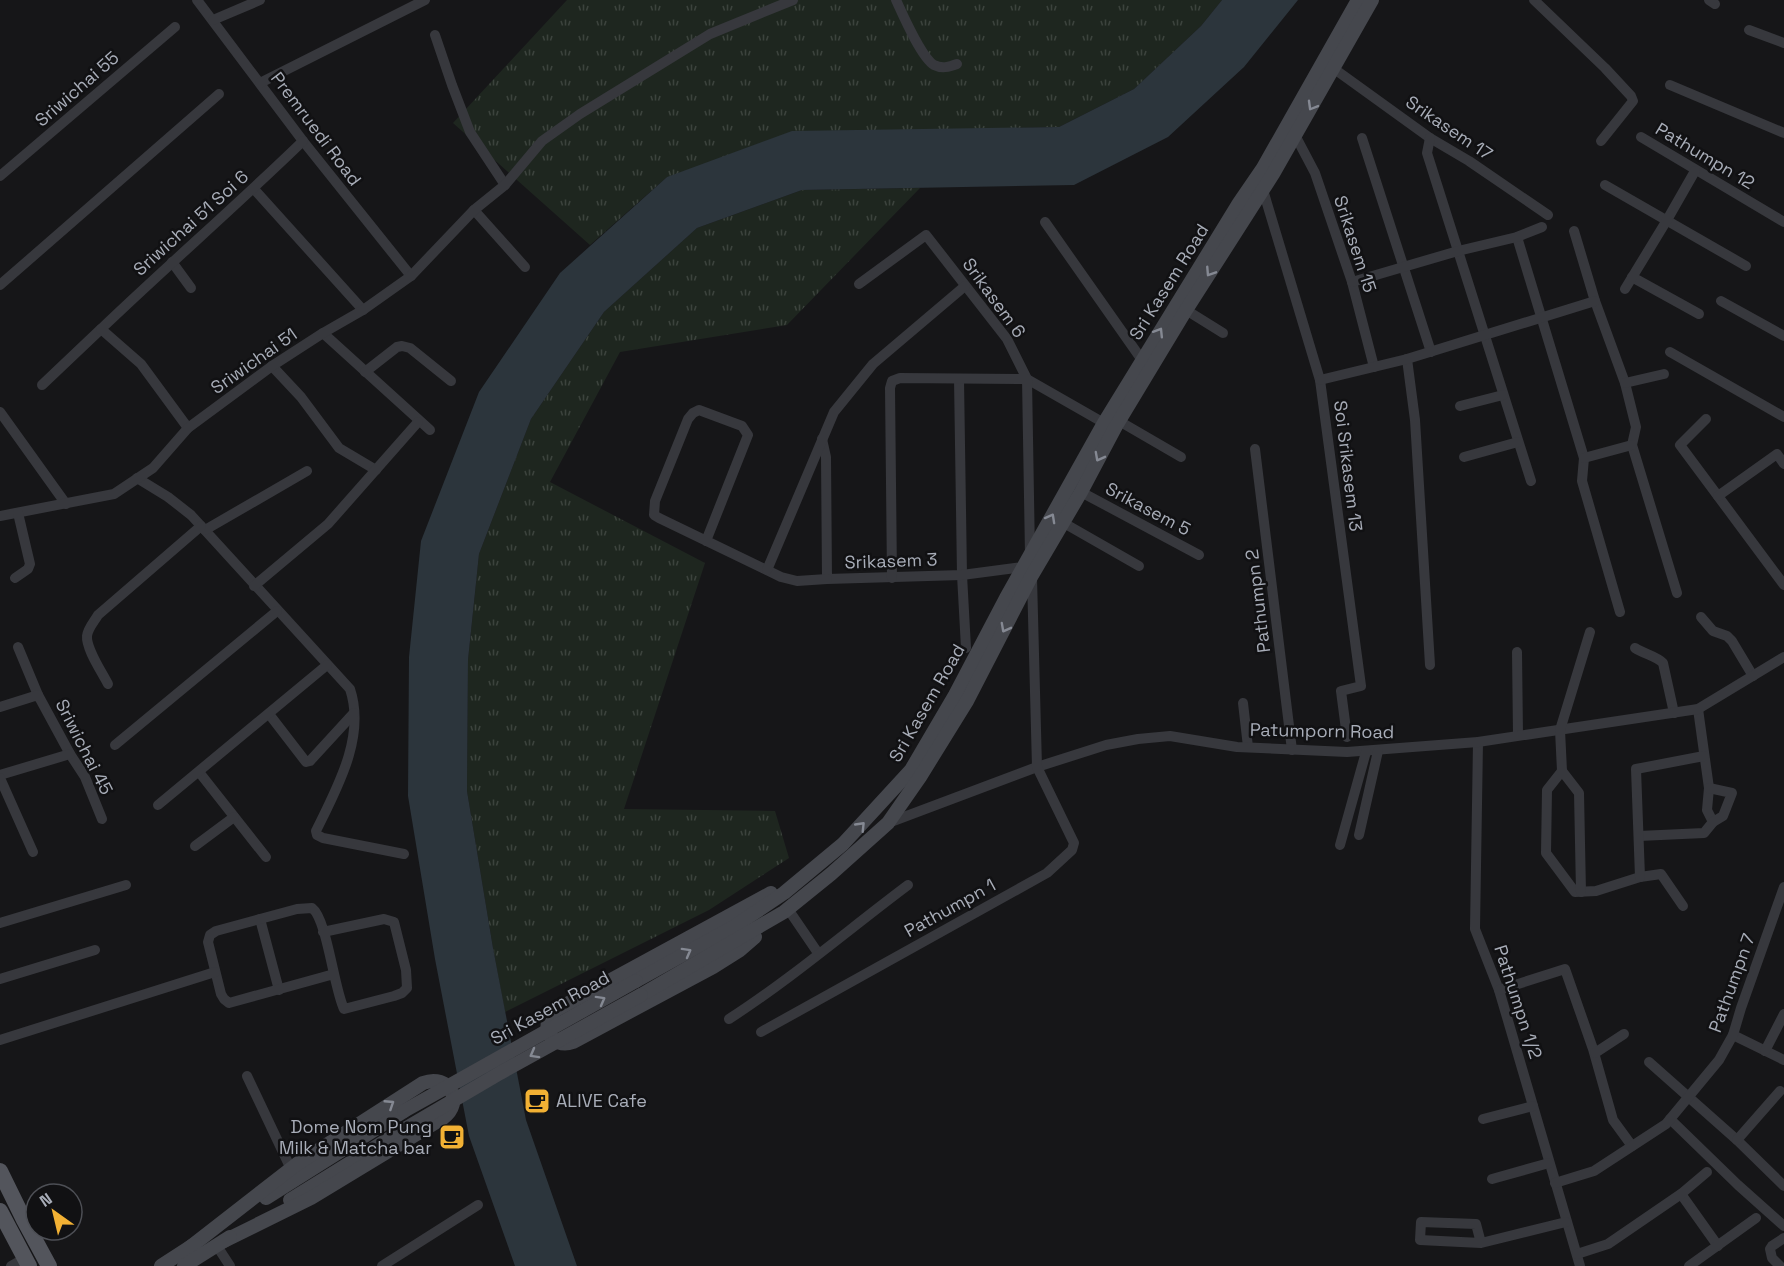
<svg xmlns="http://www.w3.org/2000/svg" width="1784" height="1266" font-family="'Space Grotesk',sans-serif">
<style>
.grass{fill:url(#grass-tufts)}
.water{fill:#2c353c}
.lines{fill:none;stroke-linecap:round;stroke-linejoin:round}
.street{stroke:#37383d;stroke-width:10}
.secondary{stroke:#45474d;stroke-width:14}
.primary{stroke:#53555c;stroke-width:16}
.secondary-bridge{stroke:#45474d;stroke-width:14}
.oneway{stroke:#858993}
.labels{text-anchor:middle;stroke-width:5;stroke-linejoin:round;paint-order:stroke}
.street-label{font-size:18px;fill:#a8adb8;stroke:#111113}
.poi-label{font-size:18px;fill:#a8adb8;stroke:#111113;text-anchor:start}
</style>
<defs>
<pattern id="grass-tufts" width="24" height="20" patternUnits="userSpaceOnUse" patternTransform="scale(1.5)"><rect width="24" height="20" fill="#1e261f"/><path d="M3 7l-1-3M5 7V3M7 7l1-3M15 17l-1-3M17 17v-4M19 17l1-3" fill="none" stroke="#3c433d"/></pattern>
</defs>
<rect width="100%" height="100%" fill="#161618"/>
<g class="grass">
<polygon points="567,0 1222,0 1201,26 1134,89 1059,127 920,130 667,177 590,245 453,123"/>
<polygon points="920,188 787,325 620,352 550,482 705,563 624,809 775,811 789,858 709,910 505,1012 493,948 467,791 468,660 479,554 531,419 604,312 697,228 802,190"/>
</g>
<polygon class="water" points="1222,0 1298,0 1244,67 1168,137 1074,185 802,190 697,228 604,312 531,419 479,554 468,660 467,791 493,948 526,1120 577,1266 515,1266 469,1136 435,959 408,796 409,657 421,541 479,392 560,273 667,177 792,131 1059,127 1134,89 1201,26"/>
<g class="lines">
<g class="street">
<polyline points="197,0 303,141 411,276"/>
<path d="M 896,0 C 903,15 921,57 934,65 C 942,69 949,67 957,64"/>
<polyline points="1534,0 1605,68 1631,96 1633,101 1601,141"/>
<polyline points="1709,0 1715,4"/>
<polyline points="213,20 260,0"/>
<polyline points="1749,30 1784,43"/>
<polyline points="435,35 452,85 470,132 505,185"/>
<polyline points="1333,68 1430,138 1469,161 1548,215"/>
<polyline points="260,83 425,0"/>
<polyline points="1670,85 1784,133"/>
<polyline points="1295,135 1315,173 1352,282 1374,367"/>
<polyline points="1641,137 1784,222"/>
<polyline points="1362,138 1431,352"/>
<polyline points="1430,138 1427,153 1531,481"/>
<polyline points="0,176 175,27"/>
<polyline points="1605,185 1746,266"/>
<polyline points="254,189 363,310"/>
<polyline points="1263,190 1320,380 1361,686 1341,691 1347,737"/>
<polyline points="474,210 525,267"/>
<polyline points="1045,222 1142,360"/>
<polyline points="1574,231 1595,301 1625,383 1636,427 1632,445 1677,593"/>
<polyline points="1517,237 1584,458 1582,481 1620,612"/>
<polyline points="172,262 191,288"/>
<polyline points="1632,277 1699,314"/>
<polyline points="1352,282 1458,251 1517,237 1542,227"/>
<polyline points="859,284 926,235 1007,339 1027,379 1104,423"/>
<polyline points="0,285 219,94"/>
<polyline points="1625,289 1667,220 1695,171"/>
<polyline points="1721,301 1784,336"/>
<polyline points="1186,310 1223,333"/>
<polyline points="323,333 430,430"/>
<polyline points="1670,352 1784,417"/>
<polyline points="1407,359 1415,420 1430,665"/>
<polyline points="272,366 301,397 339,448 376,470"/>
<polyline points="365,372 397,347 402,346 410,348 451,381"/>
<polyline points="959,379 962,575 966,648"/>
<polyline points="1320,380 1407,359 1595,301"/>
<polyline points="1625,383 1664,374"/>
<polyline points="42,385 101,329"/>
<polyline points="1460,406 1503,395"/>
<polyline points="0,412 66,504"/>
<polyline points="1706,419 1680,445 1784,585"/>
<polyline points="1119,421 1181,457"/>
<path d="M 188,428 L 141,364 L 101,329 C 168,265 237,205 303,141"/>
<polyline points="822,439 826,457 827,579 962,575 1023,567"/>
<polyline points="1255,449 1292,750"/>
<polyline points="1464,457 1518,442"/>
<polyline points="1584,458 1632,445"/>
<path d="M 137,478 L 168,497 L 191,515 L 350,689 C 366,737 337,788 316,831 L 317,835 L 323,838 L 404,854"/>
<polyline points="1081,492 1199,555"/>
<polyline points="1718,496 1777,454 1784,464"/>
<polyline points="0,516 114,494 153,468 188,428 272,366 323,333 363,310 411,276 474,210 505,185 542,141 580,114 710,34 793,0"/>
<polyline points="1062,522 1139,566"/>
<polyline points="205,530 307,471"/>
<polyline points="706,541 748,435 742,426 699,410 693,413 688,419 655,501 654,515 659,518 781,577 797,581 827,579"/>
<polyline points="767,570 834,412 873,364 965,286"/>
<polyline points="15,578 28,569 30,564 18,513"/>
<polyline points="892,578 890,388 892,381 900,378 1027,379 1030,555"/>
<polyline points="254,586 328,524 418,422"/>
<polyline points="1701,617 1713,631 1727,636 1732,641 1753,676"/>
<polyline points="18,647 38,695"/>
<path d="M 1635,648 C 1644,654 1656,656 1663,663 L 1674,713"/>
<polyline points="1517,652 1518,735"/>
<path d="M 108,684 C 102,672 86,649 87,636 C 88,628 94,622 98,615 L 201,526"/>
<polyline points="1243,703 1248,747"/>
<polyline points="0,707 38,695 70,754 85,777 102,819"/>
<polyline points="1698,709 1709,788 1707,810 1713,822"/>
<polyline points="269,714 306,762 310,761 354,713"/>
<polyline points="1478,742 1475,929 1499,990 1580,1266"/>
<polyline points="115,745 277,611"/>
<polyline points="1562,771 1547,790 1546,853 1575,892 1596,891 1640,877 1661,874 1683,906"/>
<polyline points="199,772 266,857"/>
<polyline points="0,775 70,754"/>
<polyline points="0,778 33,852"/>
<polyline points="158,805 327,665"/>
<polyline points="888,823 1037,767 1106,745 1138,739 1170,736 1237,747 1347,752 1478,742 1698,709 1784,657"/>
<polyline points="1359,835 1378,751"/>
<polyline points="1639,836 1704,833 1713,822 1723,816 1732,793 1709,788"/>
<polyline points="1340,845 1366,752"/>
<polyline points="195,846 234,817"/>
<polyline points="1640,877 1636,769 1704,756"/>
<polyline points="1581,892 1579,793 1562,771 1560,730 1590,632"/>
<polyline points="788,909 818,953"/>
<polyline points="260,919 279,990"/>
<polyline points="0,923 126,885"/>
<path d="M 323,932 L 384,919 L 394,922 L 406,970 L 407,988 L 402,993 L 394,996 L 344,1009 C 334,989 327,919 312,908 L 297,909 L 216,931 L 210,935 L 208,942 L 221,994 L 224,999 L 229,1003 L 334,974"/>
<polyline points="0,979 95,950"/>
<polyline points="1499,990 1565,969 1593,1049 1613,1120 1632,1146"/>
<path d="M 729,1019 C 791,979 848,930 908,885"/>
<polyline points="761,1032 1047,873 1072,850 1074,843 1037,767 1032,578"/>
<polyline points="1733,1035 1784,1060"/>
<polyline points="0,1040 215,972"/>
<polyline points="1765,1051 1784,1014"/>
<polyline points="1595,1053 1624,1034"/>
<polyline points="1649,1062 1737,1140 1784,1186"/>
<polyline points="247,1076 291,1169"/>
<polyline points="1483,1119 1533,1106"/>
<polyline points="1670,1119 1738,1185 1784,1226"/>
<polyline points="1737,1140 1780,1091"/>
<polyline points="1492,1179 1549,1163"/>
<polyline points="1555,1183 1594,1171 1666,1124 1719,1060 1733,1035 1741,1008 1784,887"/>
<polyline points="1681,1194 1718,1246"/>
<polyline points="1481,1243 1476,1224 1421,1222 1420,1240 1481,1243 1566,1222"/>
<polyline points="217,1246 230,1266"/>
<polyline points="1577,1254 1608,1244 1681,1194 1707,1172"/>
<polyline points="11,1266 25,1258"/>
<polyline points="382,1266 478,1205"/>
<polyline points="1689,1266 1756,1218"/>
<polyline points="1780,1266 1772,1258 1770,1249 1772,1246 1784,1238"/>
</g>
<g class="secondary">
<path d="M 755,937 L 740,950 L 713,967 L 573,1042 C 551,1050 538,1024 556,1010 L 771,893"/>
<polyline points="636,981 735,926 784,893 843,844 911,770 955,695 1006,598 1104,423 1239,203 1263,168 1358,0"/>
<polyline points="641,995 784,912 831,874 888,823 920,777 967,701 1031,577 1081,492 1116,426 1186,310 1273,174 1372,0"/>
<polyline points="266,1198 404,1111"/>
<polyline points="290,1200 403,1130"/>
<path d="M 189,1248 L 297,1164 L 423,1083 C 449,1073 465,1102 443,1118 L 311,1198 L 224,1241"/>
<polyline points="161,1266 195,1244"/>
<polyline points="184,1266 230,1237"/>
</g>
<g class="primary">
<polyline points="0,1171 24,1220 49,1266"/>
<polyline points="0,1211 29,1266"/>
</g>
<g class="secondary-bridge">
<polyline points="404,1111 636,981"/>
<polyline points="403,1130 500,1073 641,995"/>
</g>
</g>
<defs><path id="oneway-chevron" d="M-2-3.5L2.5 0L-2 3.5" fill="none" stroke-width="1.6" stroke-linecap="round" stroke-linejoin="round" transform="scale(1.5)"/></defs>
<g class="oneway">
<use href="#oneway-chevron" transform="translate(1312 106) rotate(120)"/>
<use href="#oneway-chevron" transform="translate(1210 272) rotate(123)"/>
<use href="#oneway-chevron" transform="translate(1159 332) rotate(-58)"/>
<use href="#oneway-chevron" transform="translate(1099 457) rotate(118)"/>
<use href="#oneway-chevron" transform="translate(1051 518) rotate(-61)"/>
<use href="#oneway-chevron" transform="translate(1005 628) rotate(118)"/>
<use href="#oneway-chevron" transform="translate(861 826) rotate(-46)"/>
<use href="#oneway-chevron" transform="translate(687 952) rotate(-29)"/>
<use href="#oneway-chevron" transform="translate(601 1000) rotate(-29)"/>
<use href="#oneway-chevron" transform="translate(534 1054) rotate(151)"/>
<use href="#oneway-chevron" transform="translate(390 1104) rotate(-33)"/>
</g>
<defs>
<g id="cafe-square" transform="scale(1.35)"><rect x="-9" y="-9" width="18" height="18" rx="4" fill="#f2b134" stroke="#111113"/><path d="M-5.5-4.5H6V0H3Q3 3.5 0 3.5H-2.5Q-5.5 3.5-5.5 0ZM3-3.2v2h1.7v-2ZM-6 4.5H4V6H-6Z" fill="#111"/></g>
</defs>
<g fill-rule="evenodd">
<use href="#cafe-square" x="537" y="1101"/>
<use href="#cafe-square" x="452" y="1137"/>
</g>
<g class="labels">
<g class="street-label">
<text transform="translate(77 89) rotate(-41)" y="6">Sriwichai 55</text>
<text transform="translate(1449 128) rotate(34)" y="6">Srikasem 17</text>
<text transform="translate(316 129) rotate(53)" y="6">Premruedi Road</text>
<text transform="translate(1705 156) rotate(31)" y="6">Pathumpn 12</text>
<text transform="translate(191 223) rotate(-42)" y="6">Sriwichai 51 Soi 6</text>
<text transform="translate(1355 244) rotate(72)" y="6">Srikasem 15</text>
<text transform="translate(1169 282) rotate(-58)" y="6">Sri Kasem Road</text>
<text transform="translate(994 298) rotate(54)" y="6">Srikasem 6</text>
<text transform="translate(254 361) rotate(-35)" y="6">Sriwichai 51</text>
<text transform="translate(1348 466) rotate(83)" y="6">Soi Srikasem 13</text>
<text transform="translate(1148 509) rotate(28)" y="6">Srikasem 5</text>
<text transform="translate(891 561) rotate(-2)" y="6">Srikasem 3</text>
<text transform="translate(1258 601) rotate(-97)" y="6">Pathumpn 2</text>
<text transform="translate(927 703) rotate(-60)" y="6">Sri Kasem Road</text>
<text transform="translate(1322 731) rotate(1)" y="6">Patumporn Road</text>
<text transform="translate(84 747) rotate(63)" y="6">Sriwichai 45</text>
<text transform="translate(950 908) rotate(-29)" y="6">Pathumpn 1</text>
<text transform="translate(1732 983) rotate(-70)" y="6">Pathumpn 7</text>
<text transform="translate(1518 1002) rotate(72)" y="6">Pathumpn 1/2</text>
<text transform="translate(550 1008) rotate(-29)" y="6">Sri Kasem Road</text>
</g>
<g class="poi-label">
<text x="556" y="1107">ALIVE Cafe</text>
<text x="432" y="1133" text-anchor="end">Dome Nom Pung<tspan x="432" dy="21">Milk &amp; Matcha bar</tspan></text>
</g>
</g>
<g transform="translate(54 1212) rotate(326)"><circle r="28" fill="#111113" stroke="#4d4f55" stroke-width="1.5"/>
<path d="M0-4.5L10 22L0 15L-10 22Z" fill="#f2b134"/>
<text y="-9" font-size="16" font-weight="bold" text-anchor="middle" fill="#a8adb8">N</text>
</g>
</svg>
